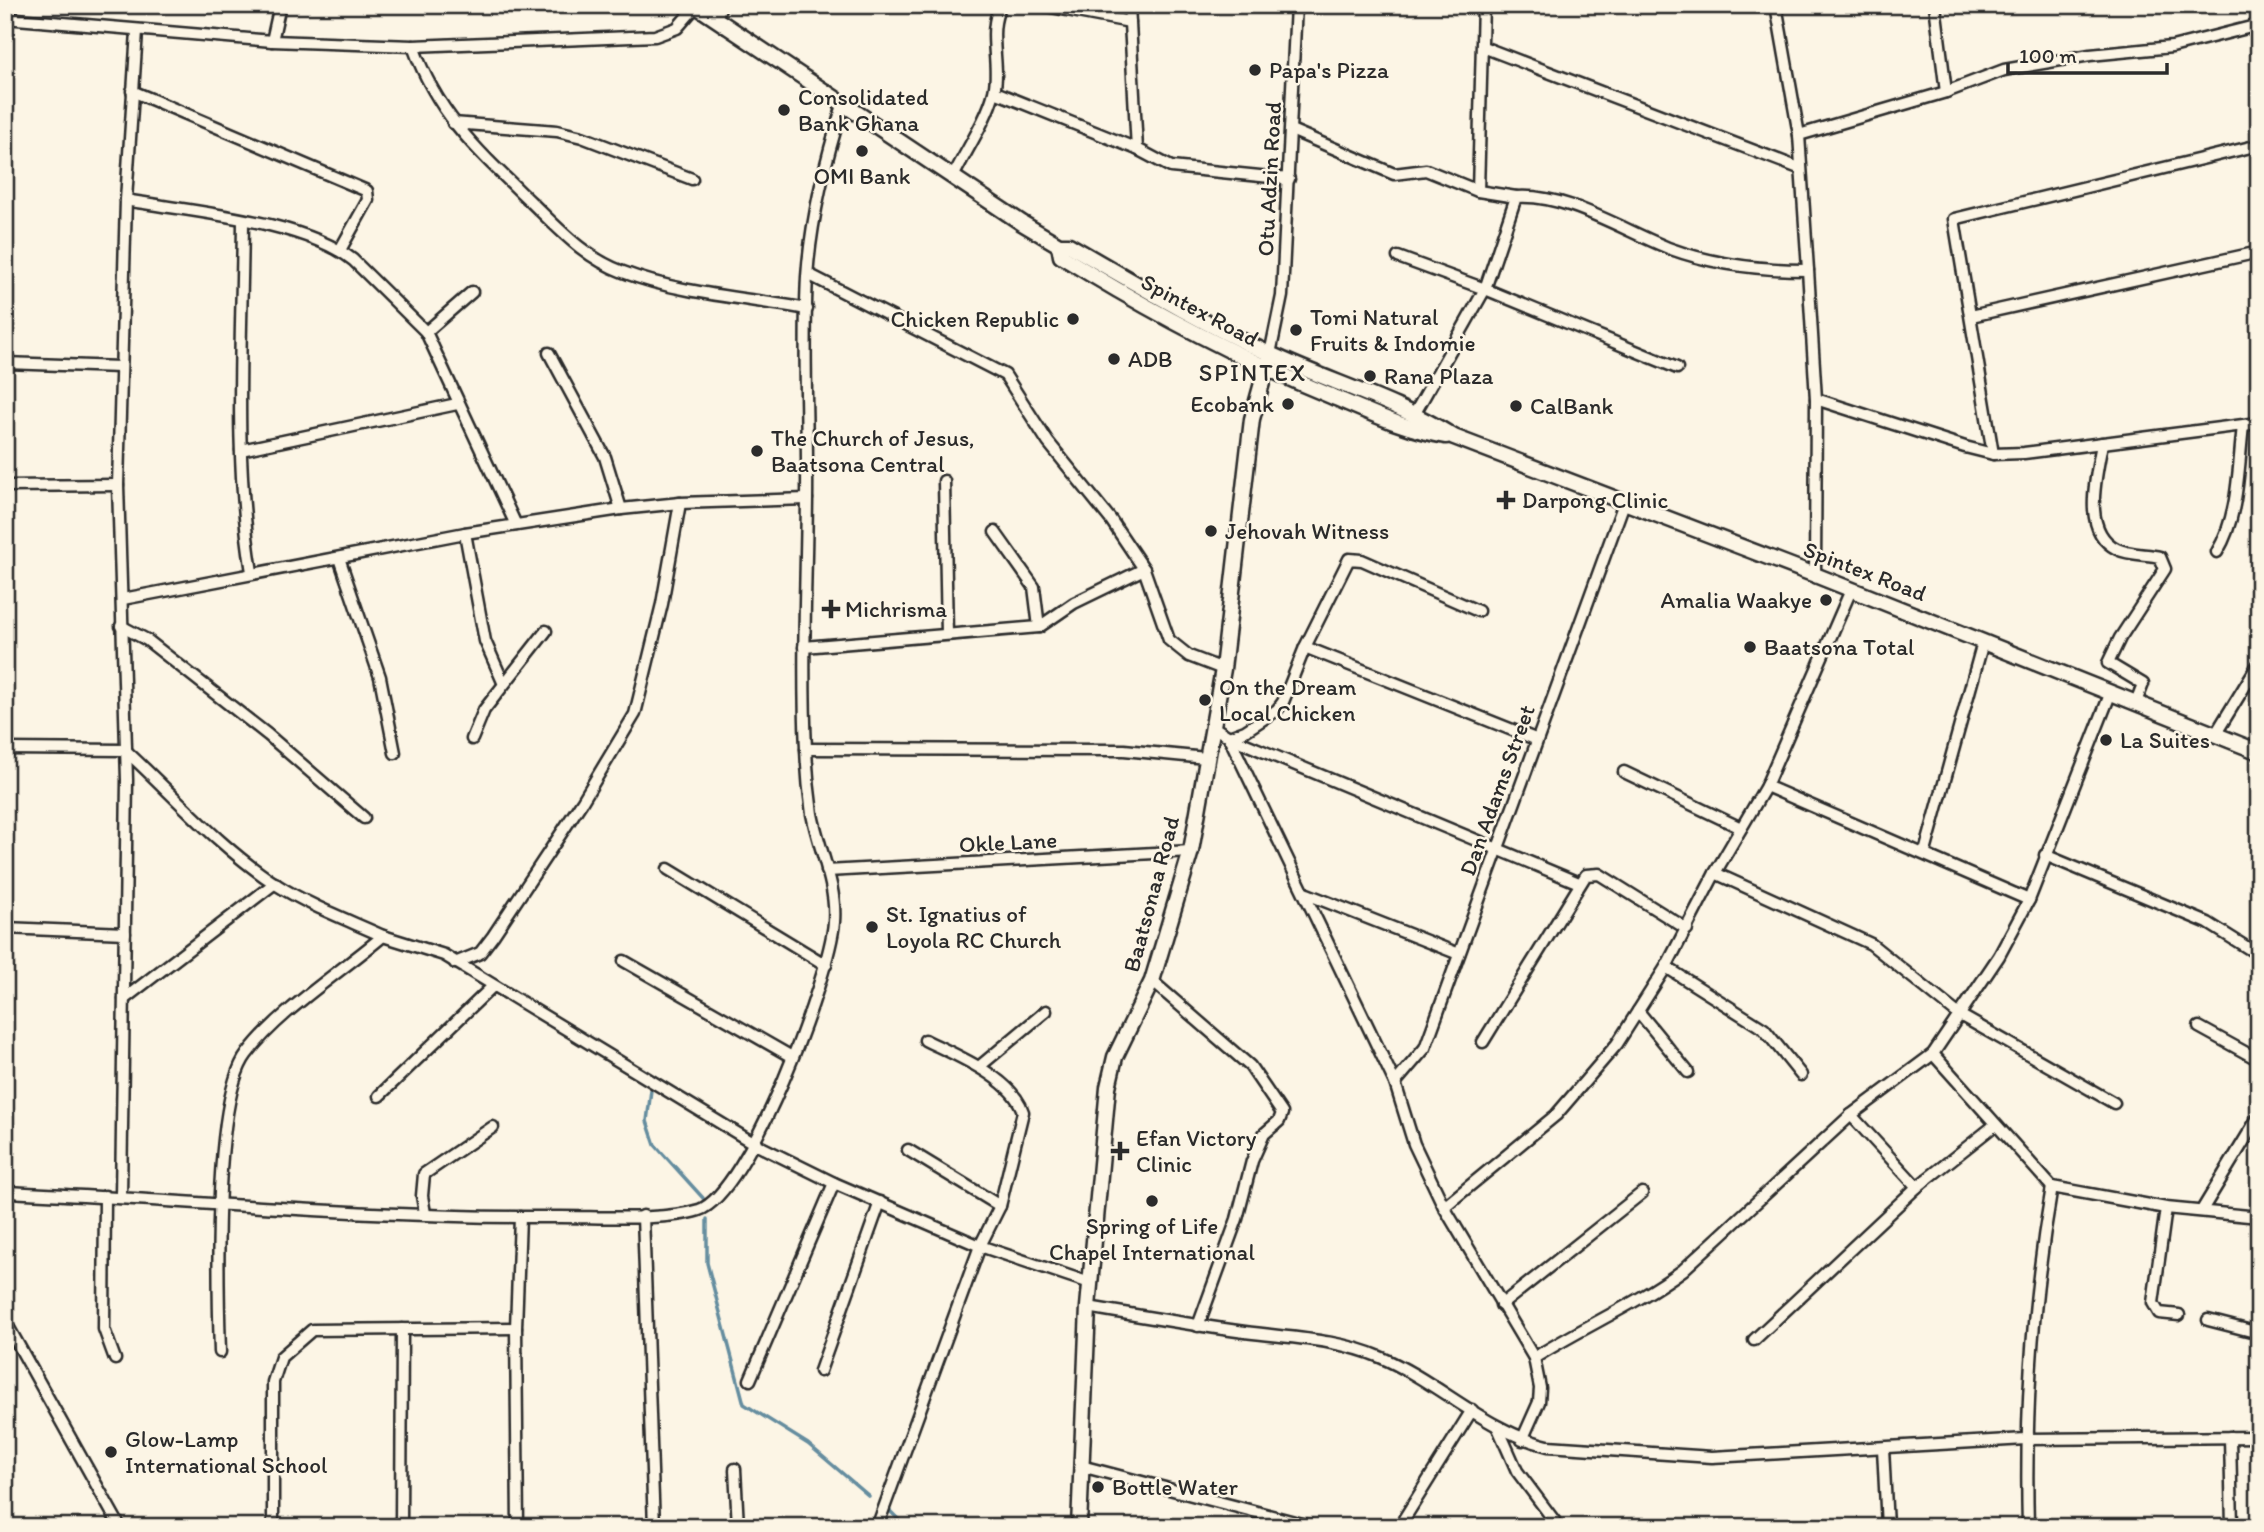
<svg xmlns="http://www.w3.org/2000/svg" width="2264" height="1532" font-family="Itim,sans-serif">
<style>
.lines{fill:none;stroke-linecap:round;stroke-linejoin:round}
.stream{stroke:#658d9f;stroke-width:3.5}
.street-casing{stroke:#2b2b2b;stroke-width:15}
.secondary-casing{stroke:#2b2b2b;stroke-width:19}
.street{stroke:#fcf5e5;stroke-width:10}
.secondary{stroke:#fcf5e5;stroke-width:14}
.poi-dot{fill:#2b2b2b;stroke:#fcf5e5;stroke-width:2.5}
.labels{text-anchor:middle;stroke-width:5;stroke-linejoin:round;paint-order:stroke}
.poi-label{font-size:23px;fill:#2b2b2b;stroke:#fcf5e5;text-anchor:start}
.street-label{font-size:23px;fill:#2b2b2b;stroke:#fcf5e5}
.neighbourhood-label{font-size:24px;letter-spacing:2px;fill:#2b2b2b;stroke:#fcf5e5}
</style>
<rect width="100%" height="100%" fill="#fcf5e5"/>
<filter id="ink" filterUnits="userSpaceOnUse"><feTurbulence type="fractalNoise" baseFrequency=".0143" numOctaves="2"/><feDisplacementMap in="SourceGraphic" scale="14" xChannelSelector="R" yChannelSelector="G"/><feConvolveMatrix kernelMatrix="1 2 1 2 8 2 1 2 1" color-interpolation-filters="sRGB"/></filter>
<g filter="url(#ink)">
<g class="lines">
<g class="stream">
<polyline points="651,1090 647,1121 655,1145 703,1198"/>
<polyline points="707,1219 707,1263 744,1404 808,1444 869,1496"/>
<polyline points="885,1506 906,1527"/>
</g>
<g class="street-casing">
<g id="street">
<polyline points="1040,5 1130,22"/>
<polyline points="1129,5 1137,149"/>
<polyline points="1776,5 1799,135 1808,270 1816,399 1815,575"/>
<polyline points="1935,5 1946,92"/>
<polyline points="5,18 272,41 413,46 655,36 677,28 696,6"/>
<polyline points="716,19 721,5"/>
<polyline points="272,41 280,5"/>
<path d="M 413,46 C 438,116 479,152 531,202 C 560,230 585,258 623,272 C 680,294 747,298 807,309"/>
<polyline points="1483,47 1799,168"/>
<polyline points="132,91 367,191 368,200 340,250"/>
<polyline points="995,92 1137,149 1171,167 1289,179"/>
<polyline points="453,123 557,131 582,137 692,179"/>
<polyline points="1291,130 1394,174 1426,170 1478,191 1516,197"/>
<polyline points="1799,135 1946,92 2004,70 2090,55 2172,47 2259,25"/>
<path d="M 953,177 C 965,152 988,118 994,92 C 1001,65 986,31 1001,5"/>
<polyline points="1478,191 1483,5"/>
<path d="M 126,200 C 191,212 302,220 353,260 L 426,332 L 516,525"/>
<path d="M 243,221 C 242,338 233,457 252,572"/>
<polyline points="1398,257 1485,289 1677,368"/>
<polyline points="808,274 1005,375 1048,442 1111,520 1144,569 1169,640 1189,656 1223,669"/>
<polyline points="1971,316 2259,252"/>
<polyline points="426,332 472,292"/>
<polyline points="549,353 605,457 621,509"/>
<polyline points="1270,354 1282,296 1296,5"/>
<polyline points="5,363 120,367"/>
<polyline points="1816,399 1965,447 1993,454 2024,453 2259,423"/>
<path d="M 1415,413 L 1485,289 L 1516,197 C 1567,193 1624,231 1671,249 C 1715,265 1762,270 1808,270"/>
<path d="M 2102,443 C 2097,475 2080,531 2117,549 C 2129,555 2147,554 2160,557 L 2165,569 L 2120,638 L 2108,663 L 2143,684 L 2136,702"/>
<polyline points="241,450 457,404"/>
<polyline points="1993,454 1954,219 2259,145"/>
<polyline points="944,481 947,634"/>
<polyline points="5,486 118,485"/>
<polyline points="995,532 1034,587 1039,627"/>
<polyline points="465,533 485,641 503,682"/>
<path d="M 2217,552 C 2239,516 2238,467 2243,426"/>
<polyline points="339,558 380,677 395,753"/>
<polyline points="123,599 465,533 621,509 680,503 807,499"/>
<polyline points="121,626 147,640 268,735 364,818"/>
<polyline points="804,647 1039,627 1074,603 1144,569"/>
<polyline points="1305,647 1535,739"/>
<polyline points="1212,726 1229,737 1395,1083 1414,1144 1444,1207 1534,1358 1540,1388 1539,1402 1522,1440"/>
<polyline points="2215,735 2259,663"/>
<polyline points="1229,737 1579,883"/>
<polyline points="1229,737 1245,731 1277,710 1283,702 1305,647 1349,559 1362,560 1478,611"/>
<polyline points="472,739 484,710 546,631"/>
<path d="M 5,749 L 125,750 C 174,795 220,848 277,885 C 310,906 348,920 383,936"/>
<polyline points="806,749 1124,750 1206,758"/>
<polyline points="1624,772 1741,828"/>
<polyline points="1766,786 2029,900"/>
<polyline points="1925,852 1983,642"/>
<polyline points="2045,855 2208,923 2259,955"/>
<polyline points="668,869 826,965"/>
<polyline points="827,871 1191,851"/>
<polyline points="1715,873 1871,944 1958,1014 2114,1103"/>
<polyline points="1307,894 1459,954"/>
<polyline points="5,928 125,933"/>
<polyline points="624,961 792,1057"/>
<polyline points="455,963 480,953 493,936 582,802 635,714 662,604 680,503"/>
<polyline points="1666,967 1764,1029 1801,1075"/>
<polyline points="1152,981 1250,1066 1282,1113 1279,1121 1264,1134 1252,1161 1237,1219 1198,1326"/>
<polyline points="124,999 275,883"/>
<polyline points="1638,1011 1688,1072"/>
<polyline points="2199,1027 2259,1060"/>
<polyline points="1483,1042 1586,875 1599,874 1687,929"/>
<polyline points="1933,1054 2052,1187 2166,1208 2259,1217"/>
<polyline points="980,1066 1046,1011"/>
<polyline points="1395,1083 1425,1048 1624,503"/>
<polyline points="379,1096 493,986"/>
<polyline points="1851,1115 1917,1187"/>
<polyline points="908,1150 1000,1206"/>
<path d="M 5,1192 C 187,1200 369,1218 551,1217 C 593,1216 660,1222 699,1210 C 749,1193 830,975 834,922 C 837,885 819,850 812,814 C 809,793 807,771 806,749 C 802,666 806,583 807,499 C 808,425 803,351 807,277 C 811,218 825,161 843,105"/>
<polyline points="105,1196 104,1329 115,1359"/>
<polyline points="121,1197 127,780 118,485 126,200 137,31"/>
<polyline points="1444,1207 1556,1115 1617,1044 1666,967 1715,873 1766,786 1851,590"/>
<polyline points="2166,1208 2153,1303 2159,1313 2179,1315"/>
<polyline points="2202,1210 2259,1116"/>
<polyline points="425,1213 422,1196 424,1174 493,1127"/>
<polyline points="643,1216 654,1527"/>
<polyline points="1501,1305 1642,1193"/>
<path d="M 1088,1307 C 1140,1316 1192,1325 1245,1332 C 1290,1338 1338,1339 1380,1357 C 1439,1382 1485,1431 1548,1446 L 1712,1457 L 2026,1439 L 2259,1437"/>
<polyline points="2208,1320 2259,1333"/>
<polyline points="5,1321 120,1527"/>
<polyline points="1754,1340 1917,1187 1995,1125"/>
<path d="M 220,1352 C 218,1291 212,1099 247,1054 C 278,1012 342,971 383,936 L 444,955 L 755,1144 L 834,1183 L 980,1246 L 1090,1283"/>
<path d="M 1534,1358 C 1583,1327 1637,1304 1683,1270 L 1851,1115 L 1933,1054 L 1999,956 L 2029,900 L 2111,692"/>
<polyline points="820,1371 880,1202"/>
<polyline points="750,1380 834,1183"/>
<polyline points="1498,1428 1517,1471 1559,1527"/>
<polyline points="2230,1437 2232,1527"/>
<polyline points="1883,1448 1887,1527"/>
<polyline points="1081,1466 1314,1527"/>
<polyline points="735,1469 738,1527"/>
<polyline points="273,1527 273,1382 281,1357 312,1330 516,1328"/>
<polyline points="401,1527 402,1329"/>
<polyline points="518,1527 516,1328 520,1217"/>
<path d="M 877,1527 L 980,1246 L 1000,1206 L 1023,1112 C 1013,1078 955,1055 925,1040"/>
<polyline points="1399,1527 1472,1410"/>
<path d="M 2028,1527 C 2025,1413 2032,1299 2052,1187"/>
</g>
</g>
<g class="secondary-casing">
<g id="secondary">
<path d="M 695,5 L 1022,223 L 1059,245 L 1069,245 C 1135,283 1200,322 1270,354 C 1332,383 1395,400 1454,437 L 1815,575 L 2259,752"/>
<path d="M 1059,245 L 1061,256 C 1148,310 1236,357 1331,396 C 1369,412 1406,430 1446,436"/>
<polyline points="1079,1527 1088,1307 1108,1087 1115,1057 1152,981 1191,851 1223,669 1252,419 1270,354"/>
</g>
</g>
<use href="#street" class="street"/>
<use href="#secondary" class="secondary"/>
</g>
</g>
<g class="poi-dot">
<circle cx="1255" cy="70" r="7"/>
<circle cx="784" cy="110" r="7"/>
<circle cx="862" cy="151" r="7"/>
<circle cx="1073" cy="319" r="7"/>
<circle cx="1296" cy="330" r="7"/>
<circle cx="1114" cy="359" r="7"/>
<circle cx="1370" cy="376" r="7"/>
<circle cx="1288" cy="404" r="7"/>
<circle cx="1516" cy="406" r="7"/>
<circle cx="757" cy="451" r="7"/>
<path d="M1502.5 489.5h7v7h7v7h-7v7h-7v-7h-7v-7h7z"/>
<circle cx="1211" cy="531" r="7"/>
<circle cx="1826" cy="600" r="7"/>
<path d="M827.5 598.5h7v7h7v7h-7v7h-7v-7h-7v-7h7z"/>
<circle cx="1750" cy="647" r="7"/>
<circle cx="1205" cy="700" r="7"/>
<circle cx="2106" cy="740" r="7"/>
<circle cx="872" cy="927" r="7"/>
<path d="M1116.5 1140.5h7v7h7v7h-7v7h-7v-7h-7v-7h7z"/>
<circle cx="1152" cy="1201" r="7"/>
<circle cx="111" cy="1452" r="7"/>
<circle cx="1098" cy="1487" r="7"/>
</g>
<g class="labels">
<g class="poi-label">
<text x="1269" y="78">Papa's Pizza</text>
<text x="798" y="105">Consolidated<tspan x="798" dy="26">Bank Ghana</tspan></text>
<text x="862" y="184" text-anchor="middle">OMI Bank</text>
<text x="1310" y="325">Tomi Natural<tspan x="1310" dy="26">Fruits &amp; Indomie</tspan></text>
<text x="1059" y="327" text-anchor="end">Chicken Republic</text>
<text x="1128" y="367">ADB</text>
<text x="1384" y="384">Rana Plaza</text>
<text x="1274" y="412" text-anchor="end">Ecobank</text>
<text x="1530" y="414">CalBank</text>
<text x="771" y="446">The Church of Jesus,<tspan x="771" dy="26">Baatsona Central</tspan></text>
<text x="1522" y="508">Darpong Clinic</text>
<text x="1225" y="539">Jehovah Witness</text>
<text x="1812" y="608" text-anchor="end">Amalia Waakye</text>
<text x="845" y="617">Michrisma</text>
<text x="1764" y="655">Baatsona Total</text>
<text x="1219" y="695">On the Dream<tspan x="1219" dy="26">Local Chicken</tspan></text>
<text x="2120" y="748">La Suites</text>
<text x="886" y="922">St. Ignatius of<tspan x="886" dy="26">Loyola RC Church</tspan></text>
<text x="1136" y="1146">Efan Victory<tspan x="1136" dy="26">Clinic</tspan></text>
<text x="1152" y="1234" text-anchor="middle">Spring of Life<tspan x="1152" dy="26">Chapel International</tspan></text>
<text x="125" y="1447">Glow-Lamp<tspan x="125" dy="26">International School</tspan></text>
<text x="1112" y="1495">Bottle Water</text>
</g>
<g class="street-label">
<text transform="translate(1269 179) rotate(-87)" y="8">Otu Adzin Road</text>
<text transform="translate(1200 310) rotate(28)" y="8">Spintex Road</text>
<text transform="translate(1865 571) rotate(21)" y="8">Spintex Road</text>
<text transform="translate(1497 790) rotate(-70)" y="8">Dan Adams Street</text>
<text transform="translate(1008 842) rotate(-3)" y="8">Okle Lane</text>
<text transform="translate(1151 894) rotate(-75)" y="8">Baatsonaa Road</text>
</g>
<g class="neighbourhood-label">
<text x="1253" y="381">SPINTEX</text>
</g>
</g>
<rect width="2264" height="1532" fill="none" stroke="#fcf5e5" stroke-width="28"/>
<rect x="14" y="14" width="2236" height="1504" fill="none" stroke="#2b2b2b" stroke-width="2.5" filter="url(#ink)"/>
<path d="M2008 63v10h159v-10" fill="none" stroke="#2b2b2b" stroke-width="3.5"/>
<text x="2019" y="63" font-size="21" fill="#2b2b2b" stroke="#fcf5e5" stroke-width="5" paint-order="stroke">100 m</text>
</svg>
